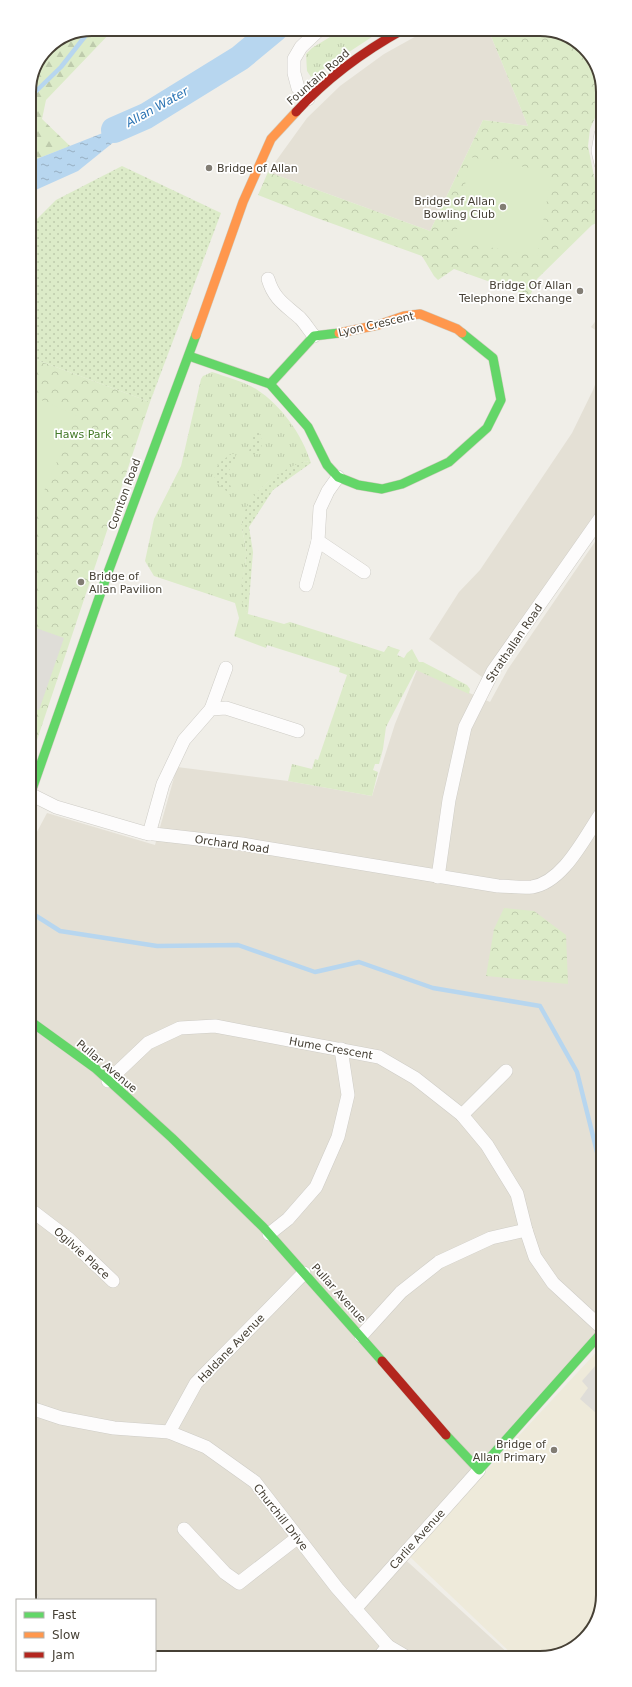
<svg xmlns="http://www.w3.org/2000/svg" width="632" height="1687" font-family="'DejaVu Sans',sans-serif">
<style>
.residential{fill:#e4e0d5}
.education{fill:#eeeada}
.grass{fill:url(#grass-tufts)}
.forest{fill:url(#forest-firs)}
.park{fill:url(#park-crowns)}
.garden{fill:url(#garden-dots)}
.pitch{fill:#dcebc8}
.parking{fill:#dfddd8}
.water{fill:url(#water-ripples)}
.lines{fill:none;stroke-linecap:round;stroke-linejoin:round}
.stream{stroke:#b7d6ef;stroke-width:4.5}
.river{stroke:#b7d6ef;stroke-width:26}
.street-casing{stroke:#ceccc6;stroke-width:14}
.fast-casing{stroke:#d0ccbf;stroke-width:10}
.slow-casing{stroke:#d0ccbf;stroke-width:10}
.jam-casing{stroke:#d0ccbf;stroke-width:10}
.street{stroke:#fdfcfc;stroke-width:13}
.fast{stroke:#63d668;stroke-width:9}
.slow{stroke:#ff974d;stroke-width:9}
.jam{stroke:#b3261e;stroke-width:9}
.poi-dot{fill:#827d74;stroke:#fff;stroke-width:1.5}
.labels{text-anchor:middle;stroke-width:3.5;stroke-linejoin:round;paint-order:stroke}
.street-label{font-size:11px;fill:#464035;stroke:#fff}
.poi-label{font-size:11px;fill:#464035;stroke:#fff;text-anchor:end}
.park-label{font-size:11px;fill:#427926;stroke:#fff}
.water-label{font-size:12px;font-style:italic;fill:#2b74b4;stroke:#fff}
.rim{fill:none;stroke:#464035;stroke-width:2}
</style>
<defs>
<pattern id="grass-tufts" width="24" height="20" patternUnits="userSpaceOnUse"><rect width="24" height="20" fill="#dcebc8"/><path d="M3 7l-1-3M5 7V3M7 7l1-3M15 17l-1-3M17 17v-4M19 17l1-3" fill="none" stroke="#becbac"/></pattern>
<pattern id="forest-firs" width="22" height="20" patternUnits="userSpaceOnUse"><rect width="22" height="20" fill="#dcebc8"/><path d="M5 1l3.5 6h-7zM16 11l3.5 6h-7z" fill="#becbac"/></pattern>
<pattern id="park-crowns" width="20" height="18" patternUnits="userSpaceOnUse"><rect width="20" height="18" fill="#dcebc8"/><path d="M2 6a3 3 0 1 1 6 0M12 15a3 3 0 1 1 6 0" fill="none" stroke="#becbac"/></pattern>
<pattern id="garden-dots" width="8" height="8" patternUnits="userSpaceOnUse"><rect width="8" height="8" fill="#dcebc8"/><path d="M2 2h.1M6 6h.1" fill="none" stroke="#becbac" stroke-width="1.8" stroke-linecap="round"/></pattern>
<pattern id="water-ripples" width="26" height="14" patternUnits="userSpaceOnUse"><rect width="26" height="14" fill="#b7d6ef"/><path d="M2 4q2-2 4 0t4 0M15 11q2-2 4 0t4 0" fill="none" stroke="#97afc2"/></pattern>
</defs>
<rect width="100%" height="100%" fill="#f0eee8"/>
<g class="residential">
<polygon points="429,29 488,29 528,126 483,120 430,231 268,172 307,118 340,86 384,54"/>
<polygon points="601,314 601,334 591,327"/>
<polygon points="601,369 601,505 482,677 429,639 459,592 480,570 572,433 593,390"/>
<polygon points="601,533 603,1324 398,1553 511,1656 155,1658 155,1600 31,1600 30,845 47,813 155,845 177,767 288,781 372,796 395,724 417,670 490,702 508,669"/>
</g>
<polygon class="education" points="603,1345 603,1595 590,1634 557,1656 514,1656 408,1555"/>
<g class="grass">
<polygon points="343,29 384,29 311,77 307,71 306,54 312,48"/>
<path d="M 212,372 C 226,377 243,381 256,389 C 281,405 302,434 311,463 L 306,461 C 280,474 259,482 247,510 C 245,514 243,518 242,521 C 241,533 247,544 246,555 C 245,577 236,593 248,614 L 284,624 L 290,622 L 384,652 L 388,646 L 400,650 L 397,655 L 404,658 L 407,653 L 412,649 L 419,662 L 423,662 L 467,685 L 470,689 L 469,694 L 416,670 L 386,727 L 383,749 L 379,764 L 375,764 L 373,770 L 378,772 L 372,796 L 288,781 L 292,764 L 312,769 L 315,759 L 318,760 L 347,675 L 339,672 L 340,668 L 267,645 L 266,648 L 234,636 L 239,618 L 235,603 L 154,576 L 145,561 L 154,519 L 181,466 L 201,379 L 203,376 Z"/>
</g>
<polygon class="forest" points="92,29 114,29 46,100 42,119 70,146 29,162 29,88 48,47"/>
<g class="park">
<polygon points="488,29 544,29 581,44 601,75 601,104 590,129 588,146 596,186 601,201 601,221 592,225 537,279 530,296 454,269 438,280 434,276 422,256 314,217 258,195 268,172 430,231 483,120 528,126"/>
<polygon points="29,357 150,402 30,761"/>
<polygon points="504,908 534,911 566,935 568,984 486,976 494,929"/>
</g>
<g class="garden">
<polygon points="122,166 221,213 150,402 29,357 29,235 33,223 56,200"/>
<path d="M 255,431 L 259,433 C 263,441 263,446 258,454 L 252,454 L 249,451 L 252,443 L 251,437 L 252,433 Z"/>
<path d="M 232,454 L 235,454 L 236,458 L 226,476 L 231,487 L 231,490 L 228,492 C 207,479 212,465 232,454 Z"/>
<path d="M 306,461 L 311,463 L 273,490 L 249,527 L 253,552 L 248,614 C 235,595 245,575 246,555 C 247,544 241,533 242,522 C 245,494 282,468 306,461 Z"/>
</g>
<g class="pitch">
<polygon points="470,157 552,172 537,256 455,241"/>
<polygon points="30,395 77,416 30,523"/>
</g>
<g class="parking">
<polygon points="33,627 64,638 39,710 30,707 30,636"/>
<polygon points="603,1357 603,1419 580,1399 588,1388 582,1381"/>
</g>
<polygon class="water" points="146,116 78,171 29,193 29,162"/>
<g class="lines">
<g class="stream">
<polyline points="29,98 61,67 90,30"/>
<polyline points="30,912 60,931 157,946 238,945 315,972 359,962 433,988 540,1006 577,1072 602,1172"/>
</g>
<polyline class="river" points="114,130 146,116 240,58 275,29"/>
<g class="street-casing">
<g id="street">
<polyline points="308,99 298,88 294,73 294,59 301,47 320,29"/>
<polyline points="601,134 598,151 601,164"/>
<path d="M 268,279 C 274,299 284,304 300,318 C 305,323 309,330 314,336"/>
<polyline points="338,477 328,491 320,508 318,541 364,572"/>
<polyline points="306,585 318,541"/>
<polyline points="211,709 226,668"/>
<path d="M 30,794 L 56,807 L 145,833 L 242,844 L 498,886 C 509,886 521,888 532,887 C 564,882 585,836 602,812"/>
<polyline points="149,834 163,784 184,740 211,709 226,708 298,731"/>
<polyline points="438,877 449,800 465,727 493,671 601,517"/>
<polyline points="108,1081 148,1043 180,1028 215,1026 379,1057 415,1078 462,1115 487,1145 517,1194 526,1230 535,1257 553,1283 603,1329"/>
<polyline points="462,1115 506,1071"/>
<polyline points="31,1210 69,1239 113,1281"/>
<polyline points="269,1234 288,1219 316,1187 338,1137 348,1095 341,1049"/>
<polyline points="361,1336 401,1292 439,1262 491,1238 526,1230"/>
<polyline points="31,1408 61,1418 114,1428 169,1432 206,1447 255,1482 337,1588 388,1646 405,1656"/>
<polyline points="169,1432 196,1383 304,1273"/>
<polyline points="184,1529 225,1573 239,1583 297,1538"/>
<polyline points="31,1597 32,1600"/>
<polyline points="355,1609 479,1470"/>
<polyline points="379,1657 388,1646"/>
</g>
</g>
<g class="fast-casing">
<g id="fast">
<polyline points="189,356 270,384 308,427 327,465 338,477 358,485 382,489 402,484 449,462 487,428 501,400 493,358 462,333"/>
<polyline points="270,384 314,336 339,333"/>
<polyline points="30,795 107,575 196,335"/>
<polyline points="30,1021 95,1068 172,1138 263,1227 382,1361"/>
<polyline points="446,1435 479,1470 603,1331"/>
</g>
</g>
<g class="slow-casing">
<g id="slow">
<polyline points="339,333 378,325 404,316 420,314 457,329 462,333"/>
<polyline points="196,335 243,202 271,139 296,112"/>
</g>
</g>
<g class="jam-casing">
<g id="jam">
<path d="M 296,112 C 327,78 364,51 404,29"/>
<polyline points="382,1361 446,1435"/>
</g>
</g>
<use href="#street" class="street"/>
<use href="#fast" class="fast"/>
<use href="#slow" class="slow"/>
<use href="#jam" class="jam"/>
</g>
<g class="poi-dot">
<circle cx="209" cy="168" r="4"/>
<circle cx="503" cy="207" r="4"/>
<circle cx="580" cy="291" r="4"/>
<circle cx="81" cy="582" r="4"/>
<circle cx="554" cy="1450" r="4"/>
</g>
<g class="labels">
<g class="street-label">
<text transform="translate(318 77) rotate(-41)" y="4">Fountain Road</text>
<text transform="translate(376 324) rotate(-13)" y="4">Lyon Crescent</text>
<text transform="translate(124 494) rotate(-70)" y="4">Cornton Road</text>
<text transform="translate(514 643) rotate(-56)" y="4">Strathallan Road</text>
<text transform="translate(232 844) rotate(8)" y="4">Orchard Road</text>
<text transform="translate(331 1048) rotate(10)" y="4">Hume Crescent</text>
<text transform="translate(107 1066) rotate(40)" y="4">Pullar Avenue</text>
<text transform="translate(82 1253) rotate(42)" y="4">Ogilvie Place</text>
<text transform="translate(339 1293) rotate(48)" y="4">Pullar Avenue</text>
<text transform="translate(231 1348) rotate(-46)" y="4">Haldane Avenue</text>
<text transform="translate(281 1517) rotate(52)" y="4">Churchill Drive</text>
<text transform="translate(417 1539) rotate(-48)" y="4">Carlie Avenue</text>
</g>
<g class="poi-label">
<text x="217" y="172" text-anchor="start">Bridge of Allan</text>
<text x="495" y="205">Bridge of Allan<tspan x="495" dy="13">Bowling Club</tspan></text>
<text x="572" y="289">Bridge Of Allan<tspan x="572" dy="13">Telephone Exchange</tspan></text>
<text x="89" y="580" text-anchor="start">Bridge of<tspan x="89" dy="13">Allan Pavilion</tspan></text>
<text x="546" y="1448">Bridge of<tspan x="546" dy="13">Allan Primary</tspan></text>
</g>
<g class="park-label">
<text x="83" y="438">Haws Park</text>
</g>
<g class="water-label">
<text transform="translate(157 107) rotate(-29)" y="4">Allan Water</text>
</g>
</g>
<path d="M0 0H632V1687H0ZM92 36H540A56 56 0 0 1 596 92V1595A56 56 0 0 1 540 1651H92A56 56 0 0 1 36 1595V92A56 56 0 0 1 92 36Z" fill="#fff" fill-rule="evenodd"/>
<path class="rim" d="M92 36H540A56 56 0 0 1 596 92V1595A56 56 0 0 1 540 1651H92A56 56 0 0 1 36 1595V92A56 56 0 0 1 92 36Z"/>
<rect x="16" y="1599" width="140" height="72" fill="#ffffff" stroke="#b5b3ae"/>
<rect x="24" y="1612" width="20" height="6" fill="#63d668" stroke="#b5b3ae"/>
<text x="52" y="1619" font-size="12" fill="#464035">Fast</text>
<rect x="24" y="1632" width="20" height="6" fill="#ff974d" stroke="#b5b3ae"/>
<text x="52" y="1639" font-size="12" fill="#464035">Slow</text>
<rect x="24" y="1652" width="20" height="6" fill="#b3261e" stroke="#b5b3ae"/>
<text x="52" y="1659" font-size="12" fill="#464035">Jam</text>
</svg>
